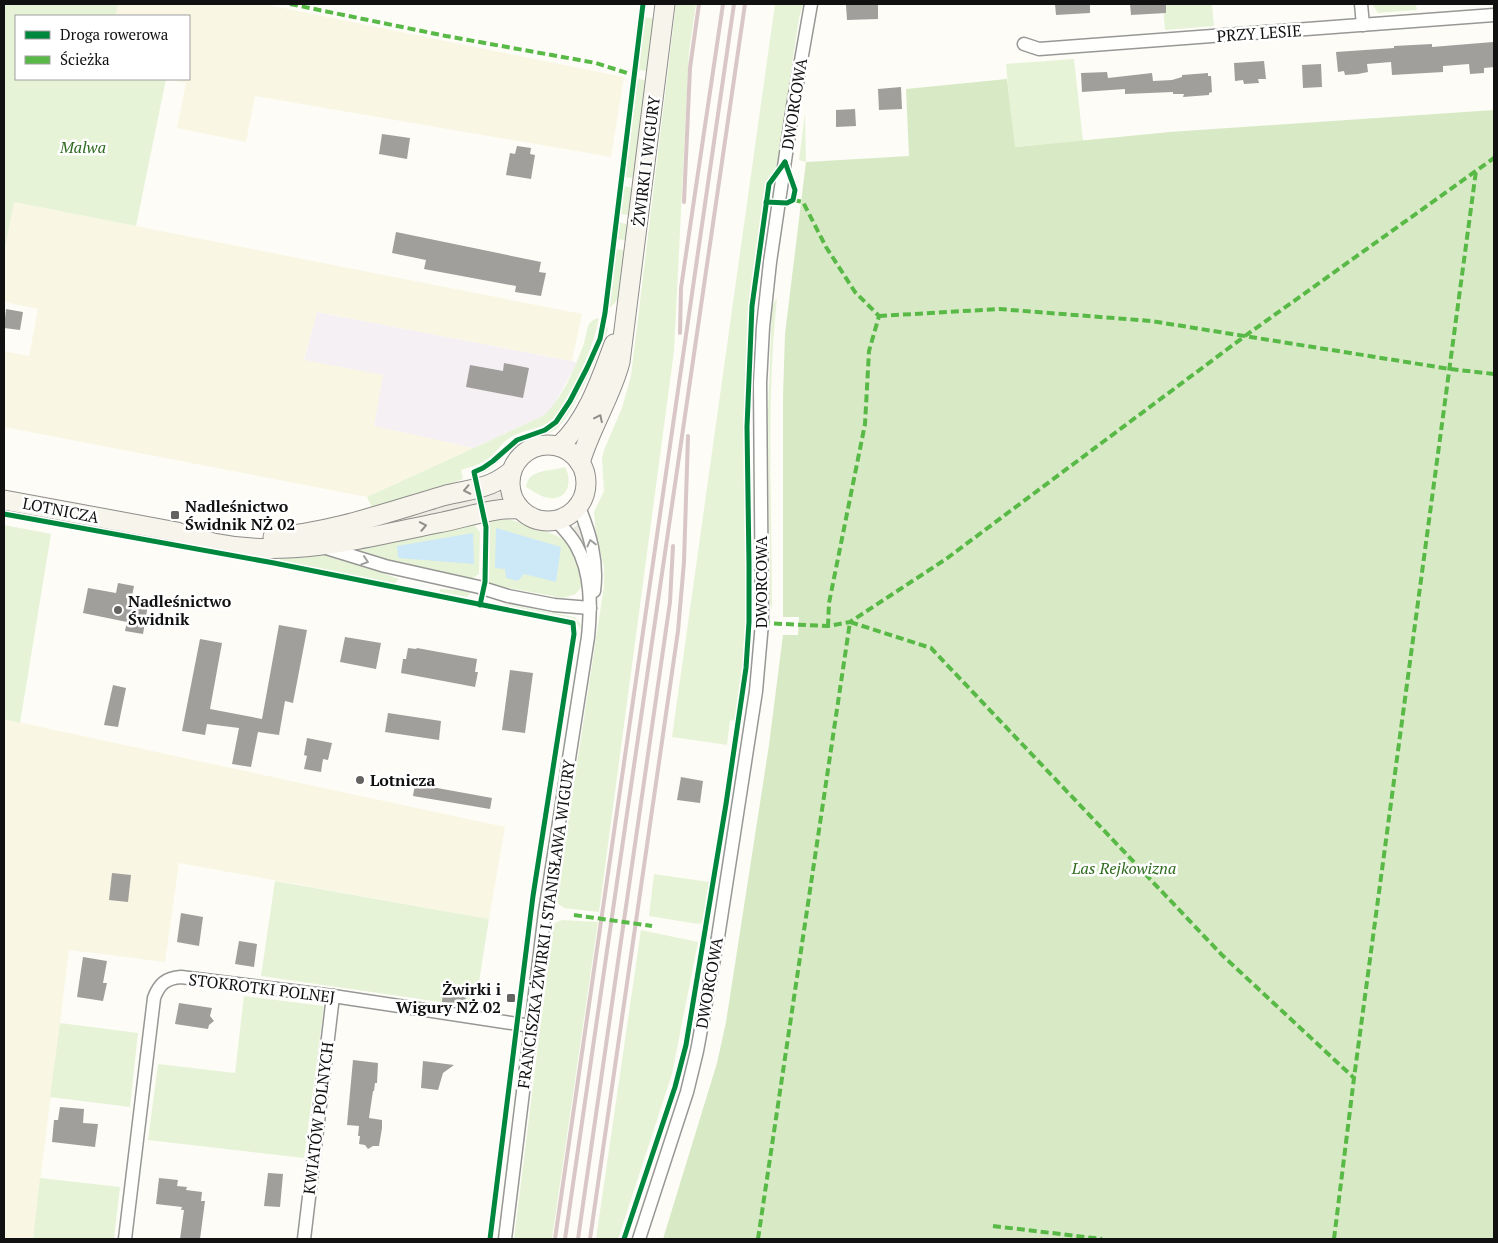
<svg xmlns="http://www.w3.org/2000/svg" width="1498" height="1243" font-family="'PT Serif',serif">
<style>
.industrial{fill:#f5f0f3}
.farmland{fill:#f9f7e4}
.green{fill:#e7f3d7}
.forest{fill:#d8eac5}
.plaza{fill:#edebe2}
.water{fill:#cde8f7}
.building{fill:#a19f9c}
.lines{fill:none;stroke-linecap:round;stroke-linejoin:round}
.minor-casing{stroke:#979795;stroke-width:15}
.secondary-casing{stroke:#8e8d8b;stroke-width:21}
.minor{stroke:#fffffe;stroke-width:12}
.secondary{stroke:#f6f4eb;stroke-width:19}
.rail{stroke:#d9c6c7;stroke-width:4}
.quiet{stroke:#58b947;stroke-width:4;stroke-dasharray:8 4;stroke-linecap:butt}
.cycleway-casing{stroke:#fff;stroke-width:8}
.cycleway{stroke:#00873e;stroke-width:5}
.oneway{stroke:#8f8e89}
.oneway2{stroke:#a0a09f}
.poi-dot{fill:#646362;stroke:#fff;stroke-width:2}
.labels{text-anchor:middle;stroke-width:5;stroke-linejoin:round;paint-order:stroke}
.street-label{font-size:16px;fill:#111;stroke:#fff}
.park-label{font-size:16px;font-style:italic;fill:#2f6b1f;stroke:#fff}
.poi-label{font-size:16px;font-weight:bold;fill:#111;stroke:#fff;text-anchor:start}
</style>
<rect width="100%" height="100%" fill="#fdfcf7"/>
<polygon class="industrial" points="317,312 572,361 577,363 552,408 543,416 473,448 373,426 304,360"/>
<g class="farmland">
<polygon points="118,4 264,4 624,77 611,157 255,96 246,142 177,128 186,83 166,79 189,79 189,16 126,16 116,14"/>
<polygon points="14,202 582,314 572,361 317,312 304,360 383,375 374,426 473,448 367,497 4,427 4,351 29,356 38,309 4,302 4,254"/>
<polygon points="4,719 505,827 489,919 179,863 165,962 69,950 33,1239 4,1239"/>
</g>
<g class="green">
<polygon points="4,4 118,4 116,14 126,16 16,16 16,79 166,79 136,226 14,202 4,254"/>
<polygon points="676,4 696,4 689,52 674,351 599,912 564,908 556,902 604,586 604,567 596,535 594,512 604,491 602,459 604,450 622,408 631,376"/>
<polygon points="775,4 803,4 799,18 777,166 767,182 750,307 745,438 746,621 743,670 735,721 730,720 727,745 721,744 672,737"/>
<polygon points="1163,4 1212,4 1214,26 1165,30"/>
<polygon points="1372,4 1416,4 1417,10 1378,13"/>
<polygon points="643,17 652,18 654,23 649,68 645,71 637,69"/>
<polygon points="1074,59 1083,141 1014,147 1006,64"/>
<polygon points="635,78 644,80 647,83 637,175 632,178 623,177"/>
<polygon points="805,113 806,162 799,160"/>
<polygon points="622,186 630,187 633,191 631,213 627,215 619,214"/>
<polygon points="618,222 626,224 629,228 628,237 624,240 616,239"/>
<path d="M 615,249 L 623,250 L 625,254 C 624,267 623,304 608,308 Z"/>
<path d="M 777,298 C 766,402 772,508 772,612 L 770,602 L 768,411 L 772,306 Z"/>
<path d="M 599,318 C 593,347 581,373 566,399 C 561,407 557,415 550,421 C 538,431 521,429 508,439 C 501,444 496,452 489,458 C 481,464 471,467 461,470 L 463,479 L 373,510 L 367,497 L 543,416 C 561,401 575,368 583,346 C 586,339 586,330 589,324 C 592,320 595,319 599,318 Z"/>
<path d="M 605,322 L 608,330 C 599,352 574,415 556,429 C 545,437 529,437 517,445 C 502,455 497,469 478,475 L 478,474 C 498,466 499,456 514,446 C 526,437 542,438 553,429 C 573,415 602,346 605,322 Z"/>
<path d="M 565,467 C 573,481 568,501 549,498 C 541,497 533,491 526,487 C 529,468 550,472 565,467 Z"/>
<path d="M 507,519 C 516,521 524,524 533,528 C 541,531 551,532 559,537 C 571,544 585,570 582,584 C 581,588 578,591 576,594 L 563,598 L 487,584 L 488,522 Z"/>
<polygon points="4,525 51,534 20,723 4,719"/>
<polygon points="474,525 480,532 479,574 474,577 473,580 406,565 345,549 397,538"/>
<polygon points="315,553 344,559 399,579 394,584 279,561 284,554"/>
<polygon points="440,589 470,591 469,595 467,597 440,592"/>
<polygon points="506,604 574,617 580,623 581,630 576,621 572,618 504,605"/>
<polygon points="654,874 709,882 702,923 698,924 649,916"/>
<polygon points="275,881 489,919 475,1007 261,976"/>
<polygon points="562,920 598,922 552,1239 514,1239 553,924"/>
<polygon points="641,930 698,942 672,1074 618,1239 596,1239"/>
<polygon points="244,996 324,1006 304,1158 148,1140 158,1064 235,1073"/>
<polygon points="60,1023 138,1033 130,1107 50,1097"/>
<polygon points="40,1178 120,1187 114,1239 33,1239"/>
</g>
<polygon class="forest" points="1007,79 1015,147 1170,132 1494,110 1494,1239 663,1239 717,1063 726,1022 769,745 783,635 798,635 799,617 783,617 783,396 785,334 806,162 909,156 906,89"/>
<g class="plaza">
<polygon points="502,492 503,498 368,532 368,526"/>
<polygon points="578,524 586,542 587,555 581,542 572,529"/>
</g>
<g class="water">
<polygon points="496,528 561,547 556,582 524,574 518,581 506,578 505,569 495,568"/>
<polygon points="473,533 474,564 398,558 397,546"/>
</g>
<g class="building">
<polygon points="878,4 878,19 847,20 846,5"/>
<polygon points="1055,4 1090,4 1090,13 1056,15"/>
<polygon points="1130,4 1166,4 1166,13 1131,15"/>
<polygon points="1493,42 1494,67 1484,68 1484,73 1470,74 1469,64 1443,66 1443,72 1392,75 1391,62 1367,64 1368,72 1358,74 1345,75 1344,71 1338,72 1336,52 1394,48 1394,46 1432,44 1432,47"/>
<polygon points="1264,61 1266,79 1258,79 1259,83 1244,84 1243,80 1235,81 1234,63"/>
<polygon points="1321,64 1322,87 1303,88 1302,65"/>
<polygon points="1107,72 1108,78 1152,73 1153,81 1172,80 1182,77 1182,75 1208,73 1208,76 1211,76 1212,92 1209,93 1209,95 1183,97 1184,94 1173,94 1173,92 1125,94 1125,89 1082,92 1081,73"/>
<polygon points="901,87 902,109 879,110 878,89"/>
<polygon points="855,109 856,126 836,127 836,110"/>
<polygon points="382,134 410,138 407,159 379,154"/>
<polygon points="517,146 531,148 530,154 535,155 531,179 506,175 510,153 515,154"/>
<polygon points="396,232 541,262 539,272 546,273 541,296 515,292 516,286 424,269 426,260 392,253"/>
<polygon points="6,309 23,312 20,330 4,328"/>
<polygon points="504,363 529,368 523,398 466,387 470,365 503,371"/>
<polygon points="118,583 134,586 132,596 149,599 143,634 125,631 127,622 83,613 88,588 116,593"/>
<polygon points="279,625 307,630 293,703 285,701 279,735 258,732 251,767 232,764 239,728 207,724 205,735 182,731 200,639 222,643 210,709 262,719"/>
<polygon points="345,637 381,643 376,669 340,662"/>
<polygon points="408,648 416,649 417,648 477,659 475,672 478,672 475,687 401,673 403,659 406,659"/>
<polygon points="510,670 533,673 525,733 502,730"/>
<polygon points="113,685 126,688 118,727 104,725"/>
<polygon points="388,713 441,721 439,740 385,732"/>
<polygon points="307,738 332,743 328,760 323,759 321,772 304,769 307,756 304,755"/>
<polygon points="681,777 703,781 700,803 677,800"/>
<polygon points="415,784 492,798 490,809 413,796"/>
<polygon points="112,873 131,875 128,902 109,900"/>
<polygon points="181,913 203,917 199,946 177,942"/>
<polygon points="239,941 257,944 254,967 235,964"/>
<polygon points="83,957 107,961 103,983 107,983 103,1001 77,997"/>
<polygon points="443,990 466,994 465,1005 442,1002"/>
<polygon points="179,1003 212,1008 210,1016 214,1021 209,1025 208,1029 175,1024"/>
<polygon points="353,1060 378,1063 377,1083 375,1083 374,1091 373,1091 369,1118 382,1120 382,1128 379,1146 373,1146 368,1149 365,1145 359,1144 360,1136 358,1136 359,1126 347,1125"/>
<polygon points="423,1061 454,1065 443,1073 438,1090 421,1088"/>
<polygon points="60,1107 84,1109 83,1123 98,1124 95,1147 52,1142 54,1120 58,1120"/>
<polygon points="268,1173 283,1174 280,1207 264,1206"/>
<polygon points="159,1178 178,1180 177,1186 187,1187 186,1190 202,1192 201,1201 205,1201 200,1239 180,1239 184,1210 181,1210 182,1207 156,1204"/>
</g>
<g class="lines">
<g class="minor-casing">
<g id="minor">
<polyline points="1361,4 1363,25"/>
<polyline points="1024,44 1039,49 1494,15"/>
<path d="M 578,505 C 590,533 598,561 594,591"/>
<polyline points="323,547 385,566 479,587 508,596 554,605 590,608"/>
<path d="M 125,1239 L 154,998 C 159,984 166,978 181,977 L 333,996 L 531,1026"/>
<polyline points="304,1239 333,996"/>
<path d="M 505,1239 L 545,912 L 588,637 C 591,606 592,573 576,545 C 571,536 563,528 556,520"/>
<polyline points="639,1239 687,1092 697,1051 718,937 756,691 762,623 760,383 763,327 770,262 793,106 811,4"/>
</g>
</g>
<g class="secondary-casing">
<g id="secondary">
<circle cx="548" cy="483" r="38"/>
<path d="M 559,446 C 587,421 601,379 614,344"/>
<path d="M 580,463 C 590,428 611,397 620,362 L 665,4"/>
<path d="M 4,500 L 177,532 C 261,566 354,540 438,523 C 465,518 493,507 520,509"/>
<path d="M 273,537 C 331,533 388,512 443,496 C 460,491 480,490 495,482 C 501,479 506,475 511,472"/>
</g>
</g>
<use href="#minor" class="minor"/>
<use href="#secondary" class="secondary"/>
<g class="rail">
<polyline points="684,202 690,68 699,4"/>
<polyline points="680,333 681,288 723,4"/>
<polyline points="555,1239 734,4"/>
<polyline points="565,1239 745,4"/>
<polyline points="578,1239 670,602 673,546"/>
<polyline points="590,1239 678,631 684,562 688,436"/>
</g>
<g class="quiet">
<polyline points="290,4 446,36 596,63 627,73"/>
<polyline points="793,200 803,202 826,247 855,292 879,316 869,351 865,424 829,603 828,626"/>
<polyline points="879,316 999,309 1151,321 1450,369 1494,374"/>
<polyline points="762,623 828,626 850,622 946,559 1245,336 1494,158"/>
<polyline points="574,915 652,926"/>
<polyline points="993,1226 1102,1239"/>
<polyline points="758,1239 850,622 931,648 1222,955 1354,1078"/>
<polyline points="1334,1239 1354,1078 1476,171"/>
</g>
<g class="cycleway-casing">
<g id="cycleway">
<polyline points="766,202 787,203 793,200 795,190 785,162"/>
<polyline points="4,514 274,563 573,623 574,634 533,896 490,1239"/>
<polyline points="480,605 485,582 486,527 474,472 483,468 493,461 517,440 545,430 556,422 570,401 587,368 600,339 605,313 643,4"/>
<polyline points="624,1239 675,1087 686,1045 726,804 746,668 749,622 749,564 747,427 752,306 769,184 785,162"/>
</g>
</g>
<use href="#cycleway" class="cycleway"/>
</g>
<defs><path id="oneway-chevron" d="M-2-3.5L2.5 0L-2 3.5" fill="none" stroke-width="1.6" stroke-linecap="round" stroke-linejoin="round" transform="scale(1.25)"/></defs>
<g class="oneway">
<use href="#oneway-chevron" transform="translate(599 418) rotate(-64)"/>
<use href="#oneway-chevron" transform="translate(467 490) rotate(168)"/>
<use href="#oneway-chevron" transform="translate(423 526) rotate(-11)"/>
</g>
<g class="oneway2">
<use href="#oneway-chevron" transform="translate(591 543) rotate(-104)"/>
<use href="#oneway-chevron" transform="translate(365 561) rotate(18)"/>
</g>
<g class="poi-dot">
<rect x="170" y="510" width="10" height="10" rx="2.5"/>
<circle cx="118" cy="610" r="5"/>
<circle cx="360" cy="780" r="5"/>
<rect x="506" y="993" width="10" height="10" rx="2.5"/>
</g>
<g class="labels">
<g class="street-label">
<text transform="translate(1259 33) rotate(-4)" y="6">PRZY LESIE</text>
<text transform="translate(794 104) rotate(-81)" y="6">DWORCOWA</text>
<text transform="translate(646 161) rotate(-83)" y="6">ŻWIRKI I WIGURY</text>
<text transform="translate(61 510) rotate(11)" y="6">LOTNICZA</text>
<text transform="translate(761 582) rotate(-90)" y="6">DWORCOWA</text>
<text transform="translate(546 924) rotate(-82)" y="6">FRANCISZKA ŻWIRKI I STANISŁAWA WIGURY</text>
<text transform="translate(709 983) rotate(-80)" y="6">DWORCOWA</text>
<text transform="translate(262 988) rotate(7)" y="6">STOKROTKI POLNEJ</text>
<text transform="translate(318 1118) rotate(-83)" y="6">KWIATÓW POLNYCH</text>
</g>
<g class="park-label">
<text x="83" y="153">Malwa</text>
<text x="1124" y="874">Las Rejkowizna</text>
</g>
<g class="poi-label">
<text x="185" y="512">Nadleśnictwo<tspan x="185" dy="18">Świdnik NŻ 02</tspan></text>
<text x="128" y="607">Nadleśnictwo<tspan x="128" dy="18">Świdnik</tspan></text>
<text x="370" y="786">Lotnicza</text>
<text x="501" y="995" text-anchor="end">Żwirki i<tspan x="501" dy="18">Wigury NŻ 02</tspan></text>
</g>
</g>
<rect width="1498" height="1243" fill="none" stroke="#111111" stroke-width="10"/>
<rect x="15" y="15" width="175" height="65" fill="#ffffff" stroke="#a0a0a0"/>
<rect x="25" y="31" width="25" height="8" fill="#00873e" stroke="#a0a0a0"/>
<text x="60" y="40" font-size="15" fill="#111111">Droga rowerowa</text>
<rect x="25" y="56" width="25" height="8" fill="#58b947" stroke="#a0a0a0"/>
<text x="60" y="65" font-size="15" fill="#111111">Ścieżka</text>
</svg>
